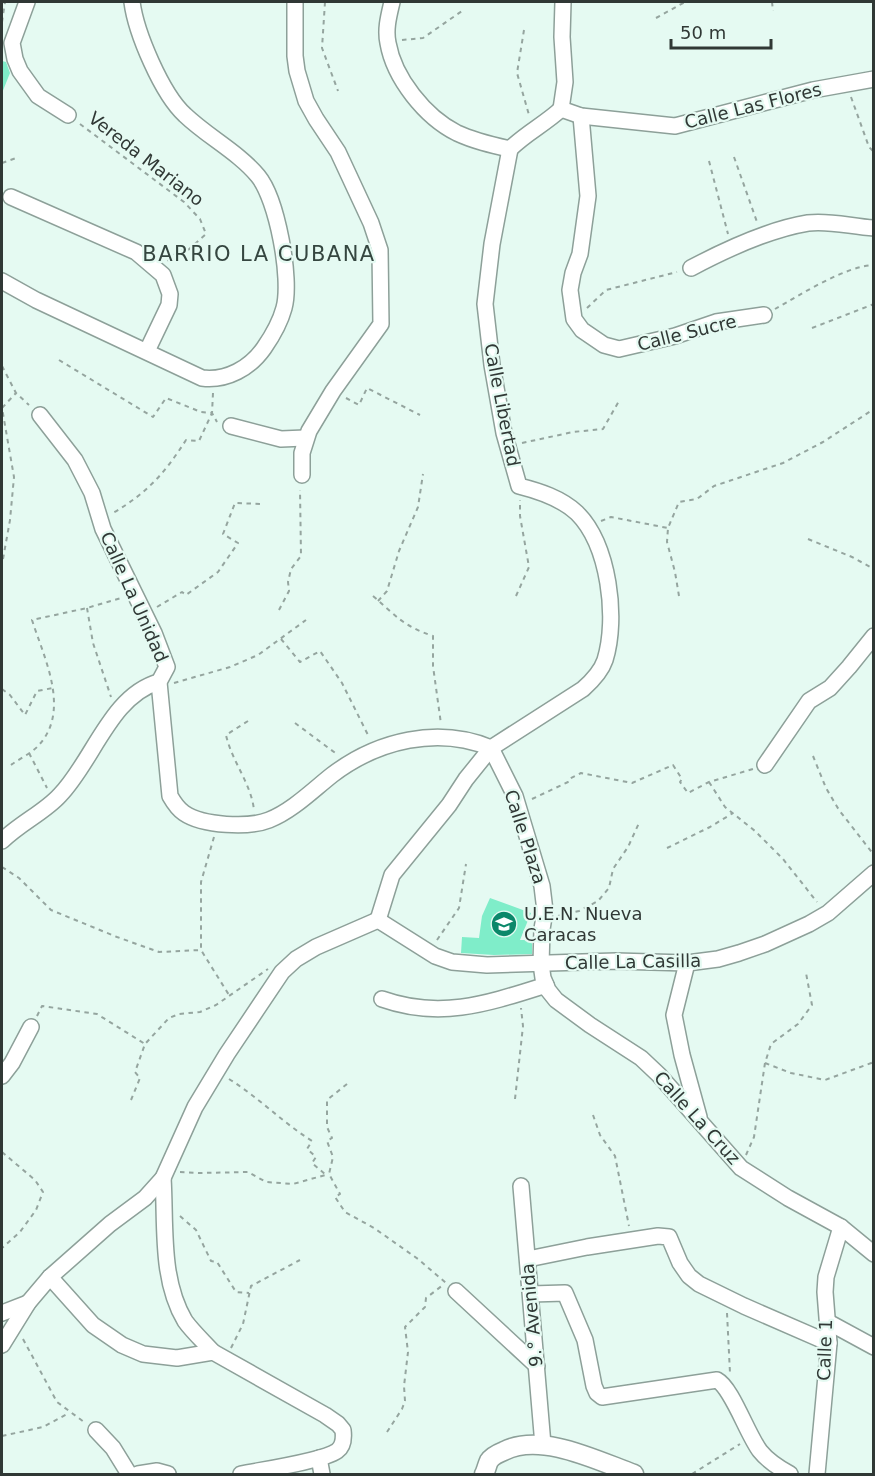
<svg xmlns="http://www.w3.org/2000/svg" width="875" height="1476" font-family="'DejaVu Sans',sans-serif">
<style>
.building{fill:#7fedc9}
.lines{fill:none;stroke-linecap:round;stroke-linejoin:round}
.minor-casing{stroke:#8da099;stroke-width:18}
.major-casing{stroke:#8da099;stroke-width:21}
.path{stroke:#95a59f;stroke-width:2;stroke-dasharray:4.5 4.5;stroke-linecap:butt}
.minor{stroke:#fff;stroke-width:15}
.major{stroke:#fff;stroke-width:18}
.labels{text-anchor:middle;stroke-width:4.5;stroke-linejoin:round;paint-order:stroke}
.street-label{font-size:18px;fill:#303835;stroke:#e5faf2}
.poi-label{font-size:18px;fill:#303835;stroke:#e5faf2;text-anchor:start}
.quarter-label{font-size:21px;letter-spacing:1.5px;fill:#354640;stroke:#e5faf2}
</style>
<rect width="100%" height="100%" fill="#e5faf2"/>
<g class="building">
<polygon points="2,61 6,62 10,73 2,93"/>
<polygon points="490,898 531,913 520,940 532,940 532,954 494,955 461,953 462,937 479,938 482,916"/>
</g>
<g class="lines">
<g class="minor-casing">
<g id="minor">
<polyline points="27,2 12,43 15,59 20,71 38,96 68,115"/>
<polyline points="295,2 295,56 297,71 306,101 316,119 338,152 371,223 380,250 381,324 333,391 309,431 302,453 302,475"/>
<path d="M 392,2 C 389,15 385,29 388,43 C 394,78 425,117 457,133 C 474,141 492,145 510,149 C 526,133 545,124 561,109"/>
<polyline points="561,109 581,116 675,126 813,90 874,79"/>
<polyline points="561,109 565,82 562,37 563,2"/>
<polyline points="581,116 588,196 580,254 573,273 570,290 574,319 582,330 604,345 619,349 675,336 716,322 764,315"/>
<polyline points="11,197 136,252 163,275 170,294 169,305 147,351"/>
<path d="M 691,268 C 725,250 771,229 808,223 C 830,220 852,227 874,228"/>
<path d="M 2,281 L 36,300 L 202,378 C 227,381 250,368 264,348 C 273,335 280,323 284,308 C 292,279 277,199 258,176 C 238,152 208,137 185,115 C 162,94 136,33 132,2"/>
<path d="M 40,415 L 75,460 L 92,493 L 103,529 L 154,633 L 167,667 L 159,682 L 170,796 C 174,803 178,809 184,813 C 203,826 249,828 269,820 C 292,811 313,790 332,775 C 378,740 438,726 491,748"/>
<polyline points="231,426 281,439 305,438"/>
<polyline points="491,748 515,796 542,886 545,911 542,929 541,964 543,978 548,990 556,1000 590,1025 641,1058 659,1075 741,1168 788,1198 841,1227 874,1254"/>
<polyline points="765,765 809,701 830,688 849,667 874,636"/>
<path d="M 2,841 C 20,823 45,812 60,795 C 93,761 111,695 159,682"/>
<path d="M 378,920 L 392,875 L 449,805 L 466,779 L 491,748 L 583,689 C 592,681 601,672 605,660 C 618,618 609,545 577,513 C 561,498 539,491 519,486 L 504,433 L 492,365 L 485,304 L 492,244 L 510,149"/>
<polyline points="378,920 435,956 452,962 487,965 616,961 687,963 718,959 739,953 765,944 809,924 828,913 874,873"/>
<polyline points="687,963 674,1015 682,1055 699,1117"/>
<path d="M 382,999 C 441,1020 489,1003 546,985"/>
<polyline points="2,1076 12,1063 31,1027"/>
<path d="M 163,1178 C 166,1225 160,1279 185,1321 C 193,1332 204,1342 213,1352"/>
<polyline points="521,1186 543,1445"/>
<polyline points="528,1259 587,1247 658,1236 669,1237 680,1263 689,1276 699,1284 744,1306 829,1343"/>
<path d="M 50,1277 L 93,1325 L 122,1345 L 143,1354 L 177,1358 L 213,1352 L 325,1415 L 338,1424 L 343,1430 C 344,1438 344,1446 337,1451 C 323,1461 261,1470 241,1474"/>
<polyline points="456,1291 537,1366"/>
<path d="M 531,1294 L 565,1293 L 585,1340 L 594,1386 L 597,1393 L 602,1397 L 717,1380 C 732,1388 747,1434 760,1451 C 768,1461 779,1468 790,1474"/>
<polyline points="2,1313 28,1303"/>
<polyline points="828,1322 874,1347"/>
<polyline points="2,1345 28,1303 50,1277 110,1224 145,1198 163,1178 195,1107 227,1054 282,972 296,959 316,947 378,920"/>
<polyline points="96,1430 113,1448 129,1474"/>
<polyline points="319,1458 322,1474"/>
<polyline points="138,1474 157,1471 168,1474"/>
<polyline points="817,1474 829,1343 825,1292 826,1277 841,1227"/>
</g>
</g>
<g class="major-casing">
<path id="major" d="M 484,1474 C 486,1471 487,1465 489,1461 C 492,1456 499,1453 504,1451 C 541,1432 598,1461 634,1474"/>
</g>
<g class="path">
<polyline points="325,2 322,48 338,91"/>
<polyline points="772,2 773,11"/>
<polyline points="656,18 685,2"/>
<polyline points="2,22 5,2"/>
<polyline points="524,30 517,73 529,115"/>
<polyline points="402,40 423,38 462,11"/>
<polyline points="851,97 869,147 874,152"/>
<polyline points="80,124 184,202 200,219 206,234 187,251 181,248 167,262"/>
<polyline points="734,157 757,222"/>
<polyline points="709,161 728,234"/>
<polyline points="2,163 19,157"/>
<polyline points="587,308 606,290 677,272"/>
<path d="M 775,309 C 800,295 845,266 874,265"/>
<polyline points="812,328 874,304"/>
<path d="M 59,360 L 153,417 L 166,398 L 201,412 L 212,413 L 199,441 L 186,440 C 165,473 147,493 113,513"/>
<polyline points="2,366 16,393 29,405"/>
<polyline points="213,393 212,413 217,422"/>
<polyline points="346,398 359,405 367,388 420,415"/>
<polyline points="522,443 573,432 603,429 619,401"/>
<polyline points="601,521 611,517 668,528"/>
<polyline points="808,539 852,557 874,569"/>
<polyline points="3,559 10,520 14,477 2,408 16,393"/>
<path d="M 373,596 C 396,616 403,626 433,636 L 433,666 L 441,724"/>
<polyline points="516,596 529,567 520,516 520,500"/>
<polyline points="679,596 675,572 667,542 668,528 679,502 697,499 714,486 783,463 823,442 874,409"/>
<polyline points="378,601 387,591 399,551 418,507 423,474"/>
<polyline points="157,607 182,592 186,595 218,572 238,543 223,534 235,503 262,504"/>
<polyline points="87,608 93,643 111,697"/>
<polyline points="279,610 289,591 288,582 291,569 301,556 300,490"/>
<polyline points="281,639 300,662 320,651 342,683 369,737"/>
<polyline points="174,683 230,667 258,655 306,620"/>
<polyline points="2,689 10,695 25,715 37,691 53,688"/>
<path d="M 248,721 L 226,735 C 232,762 251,783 254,810"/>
<polyline points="295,723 338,755"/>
<polyline points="29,753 47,788"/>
<polyline points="813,756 826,788 839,810 874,855"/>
<path d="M 11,765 C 19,759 30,754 37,747 C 72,712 44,658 32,620 L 87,608 L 121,598"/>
<polyline points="709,782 725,807 755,831 783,859 817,902"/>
<polyline points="532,799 568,782 569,779 581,773 632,783 673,765 682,779 680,782 688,793 709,782 753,769"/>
<polyline points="214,837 201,882 201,950 229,995"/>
<polyline points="667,848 710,827 733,813"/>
<polyline points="2,867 19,878 51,910 117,937 159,952 201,950"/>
<polyline points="558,916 579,911 598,901 609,888 613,869 628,847 639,823"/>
<polyline points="437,940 459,908 466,864"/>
<polyline points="37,1016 42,1006 97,1014 145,1044"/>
<polyline points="765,1063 791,1073 825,1080 874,1062"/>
<path d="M 229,1079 C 258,1097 282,1122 312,1141 L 307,1149 L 316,1157 L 312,1163 L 326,1175"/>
<polyline points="347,1084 327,1100 327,1127 332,1138 327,1141 333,1157 329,1174 340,1194 335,1197 345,1212 374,1228 418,1259 446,1283"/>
<polyline points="515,1099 523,1026 521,1008"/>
<polyline points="131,1100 140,1078 135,1072 145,1044 169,1018 179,1014 200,1012 216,1005 268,969"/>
<polyline points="593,1115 600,1135 615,1156 629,1226"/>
<polyline points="2,1152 35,1180 43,1192 36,1210 20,1232 2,1248"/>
<polyline points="746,1155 754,1137 765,1063 771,1044 798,1024 812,1005 806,973"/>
<polyline points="180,1172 199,1173 248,1172 266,1182 293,1184 329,1174"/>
<polyline points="180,1216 196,1230 211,1261 217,1262 236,1292 249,1293"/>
<polyline points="727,1313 730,1373"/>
<polyline points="23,1339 57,1402 84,1422"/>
<polyline points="231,1348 243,1324 251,1286 300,1260"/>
<polyline points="387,1432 402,1409 405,1401 404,1386 408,1352 405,1327 425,1307 426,1298 443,1285"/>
<polyline points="2,1436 43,1427 69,1413"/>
<polyline points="692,1474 740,1444"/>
</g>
<use href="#minor" class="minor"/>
<use href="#major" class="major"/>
</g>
<defs>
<g id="school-disc" transform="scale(1.35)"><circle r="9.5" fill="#0b886a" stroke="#e5faf2"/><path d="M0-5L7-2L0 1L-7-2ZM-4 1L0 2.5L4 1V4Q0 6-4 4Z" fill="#fff"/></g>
</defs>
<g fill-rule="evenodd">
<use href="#school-disc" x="504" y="924"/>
</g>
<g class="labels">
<g class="street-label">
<text transform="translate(753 106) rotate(-14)" y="6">Calle Las Flores</text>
<text transform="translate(146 159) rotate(38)" y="6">Vereda Mariano</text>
<text transform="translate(687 333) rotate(-14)" y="6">Calle Sucre</text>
<text transform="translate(502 405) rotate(79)" y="6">Calle Libertad</text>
<text transform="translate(134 597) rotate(66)" y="6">Calle La Unidad</text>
<text transform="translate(525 837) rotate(72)" y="6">Calle Plaza</text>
<text transform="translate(633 962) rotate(-1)" y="6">Calle La Casilla</text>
<text transform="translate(697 1118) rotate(48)" y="6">Calle La Cruz</text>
<text transform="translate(532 1315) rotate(-95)" y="6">9.° Avenida</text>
<text transform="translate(825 1350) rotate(-88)" y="6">Calle 1</text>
</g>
<g class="poi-label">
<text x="524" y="920">U.E.N. Nueva<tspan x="524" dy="21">Caracas</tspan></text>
</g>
<g class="quarter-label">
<text x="259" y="261">BARRIO LA CUBANA</text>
</g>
</g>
<rect width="875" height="1476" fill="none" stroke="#303835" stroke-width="6"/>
<path d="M671 39v9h100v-9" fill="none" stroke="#303835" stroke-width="3"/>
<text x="680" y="39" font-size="18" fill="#303835" stroke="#e5faf2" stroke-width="4.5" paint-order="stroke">50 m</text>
</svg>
